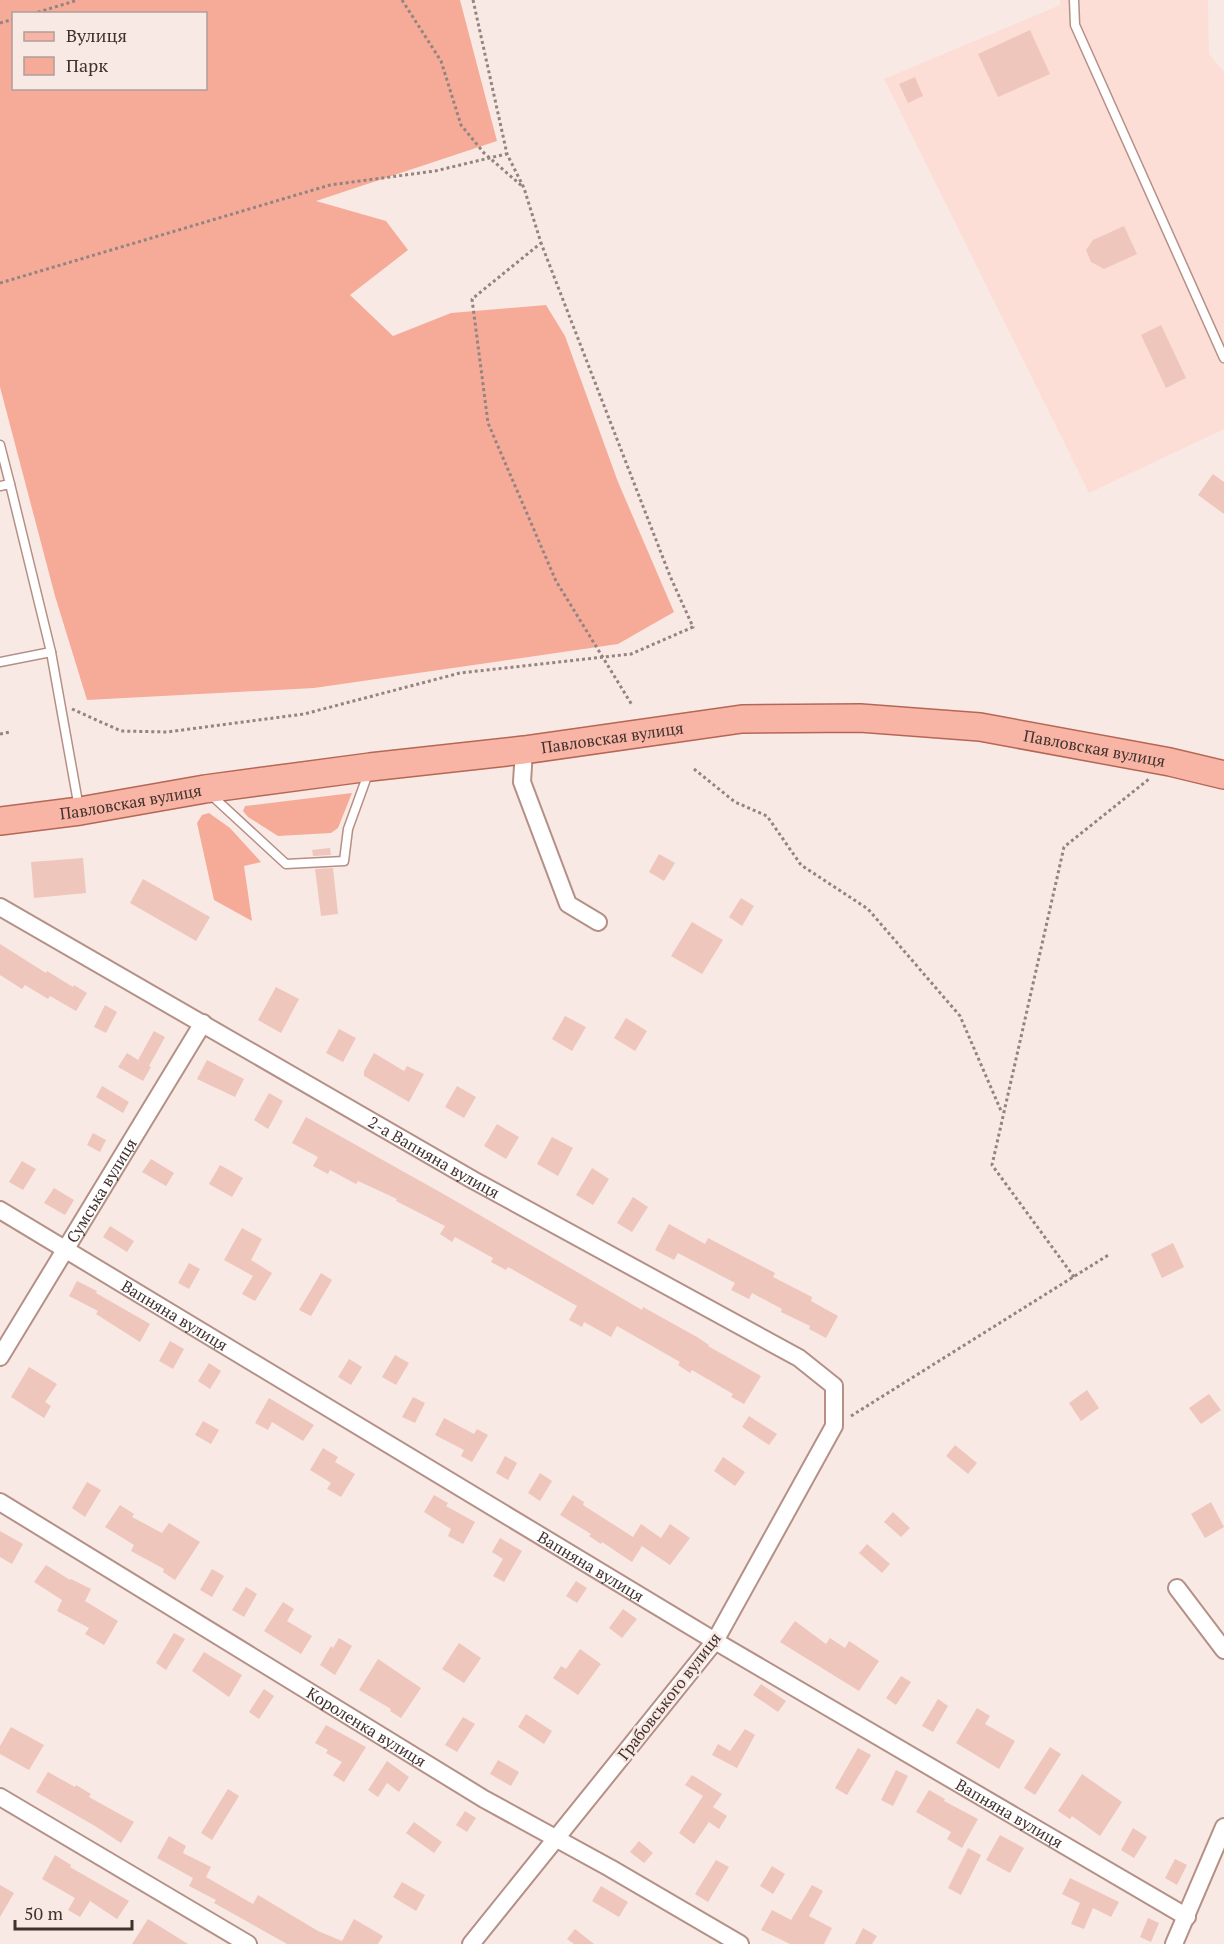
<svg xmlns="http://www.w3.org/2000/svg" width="1224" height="1944" font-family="'PT Serif',serif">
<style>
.built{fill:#fcded7}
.green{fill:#f6ab99;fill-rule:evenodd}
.building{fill:#eec6bc}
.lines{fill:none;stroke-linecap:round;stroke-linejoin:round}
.service-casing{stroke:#b59086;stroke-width:11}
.minor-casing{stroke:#b59086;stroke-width:20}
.primary-casing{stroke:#b56755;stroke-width:30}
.path{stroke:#948480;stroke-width:3;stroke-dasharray:3 3;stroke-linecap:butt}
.service{stroke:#fff;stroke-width:8}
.minor{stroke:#fff;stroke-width:16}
.primary{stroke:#f8b5a6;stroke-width:27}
.labels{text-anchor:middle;stroke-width:5;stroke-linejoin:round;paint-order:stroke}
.street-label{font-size:16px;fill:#41312d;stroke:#f9e9e4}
</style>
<rect width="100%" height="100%" fill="#f9e9e4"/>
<polygon class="built" points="1060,0 1208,0 1209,54 1224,72 1224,429 1089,493 884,79 1060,5"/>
<g class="green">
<path d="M 0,0 L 460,0 L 497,141 L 316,201 L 386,221 L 408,250 L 350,295 L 393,336 L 451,313 L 546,305 L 565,336 L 618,482 L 674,612 L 618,644 L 314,688 L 87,700 L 55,596 L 0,387 ZM 14,14 L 206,14 L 206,88 L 14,88 Z"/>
<polygon points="352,793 338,828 331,833 278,836 248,817 243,811 245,806"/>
<polygon points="209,813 230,828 261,862 244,866 252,921 214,900 197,823 202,815"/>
</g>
<g class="building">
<polygon points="1030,30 1050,74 998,97 978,54"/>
<polygon points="915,77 923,96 908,103 899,84"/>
<polygon points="1124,226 1137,254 1104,269 1091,262 1086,250 1093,240"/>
<polygon points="1161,325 1186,378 1166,388 1141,335"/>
<polygon points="1213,474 1224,482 1224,514 1198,495"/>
<polygon points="330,848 331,855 313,856 312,850"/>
<polygon points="659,854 675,863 664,881 649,872"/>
<polygon points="83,858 86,893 34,898 31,862"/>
<polygon points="333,868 338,914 321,916 315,869"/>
<polygon points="143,879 210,917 196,941 130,903"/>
<polygon points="741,898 754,906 742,926 729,917"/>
<polygon points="692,922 723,940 702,974 671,956"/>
<polygon points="0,944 46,973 47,971 73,987 74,985 87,993 76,1011 50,996 48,999 25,985 22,989 0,975"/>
<polygon points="276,987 299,999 281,1033 258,1020"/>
<polygon points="105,1005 117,1012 106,1033 94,1027"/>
<polygon points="565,1016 586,1027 572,1051 552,1039"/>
<polygon points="626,1018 647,1031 635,1051 614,1038"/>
<polygon points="339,1029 356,1038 343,1062 326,1053"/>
<polygon points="154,1031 165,1037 149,1066 151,1067 143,1081 118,1067 127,1053 138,1060"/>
<polygon points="374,1053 404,1071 407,1066 424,1074 409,1102 364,1076 364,1071"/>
<polygon points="207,1060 244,1079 235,1097 197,1079"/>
<polygon points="102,1086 129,1102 123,1113 96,1097"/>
<polygon points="457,1086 476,1097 464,1118 445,1107"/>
<polygon points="269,1093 283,1101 268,1129 254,1120"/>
<polygon points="306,1117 447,1196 642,1310 643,1307 697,1337 709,1345 708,1346 761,1376 744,1404 731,1397 733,1394 692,1370 690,1373 678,1365 680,1362 617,1326 611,1337 584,1322 582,1327 569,1320 577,1306 508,1267 506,1270 491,1262 493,1258 455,1237 452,1242 440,1234 445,1226 396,1201 397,1199 358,1181 356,1184 330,1170 328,1174 313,1166 318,1157 292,1143"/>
<polygon points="497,1124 519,1137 506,1159 484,1146"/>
<polygon points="93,1133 106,1140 100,1152 87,1145"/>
<polygon points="552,1137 573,1148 558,1176 537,1164"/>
<polygon points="151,1159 174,1173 166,1186 142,1172"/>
<polygon points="22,1161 36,1169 23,1190 9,1182"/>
<polygon points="220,1165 243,1178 232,1197 209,1184"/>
<polygon points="592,1168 609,1179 593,1205 576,1195"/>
<polygon points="54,1188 74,1200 65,1215 44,1203"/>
<polygon points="633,1197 648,1207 632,1232 617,1223"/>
<polygon points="669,1224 705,1244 708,1238 775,1273 773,1277 812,1297 811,1301 838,1316 826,1338 809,1329 810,1326 781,1312 782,1309 752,1293 749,1299 731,1290 735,1283 678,1253 674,1260 655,1250"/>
<polygon points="110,1226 134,1241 127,1252 103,1237"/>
<polygon points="242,1228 262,1239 251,1260 272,1273 255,1301 242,1294 253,1276 224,1260"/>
<polygon points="1173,1243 1184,1267 1162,1278 1151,1254"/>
<polygon points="189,1263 200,1269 189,1289 178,1283"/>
<polygon points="321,1273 332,1280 311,1316 299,1310"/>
<polygon points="77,1281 97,1291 96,1293 150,1324 140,1342 96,1314 98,1311 69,1296"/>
<polygon points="170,1341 184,1349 173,1369 159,1361"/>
<polygon points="395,1355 409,1363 396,1385 382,1377"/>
<polygon points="349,1359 362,1367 351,1385 338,1377"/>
<polygon points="209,1363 221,1371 210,1389 198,1381"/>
<polygon points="29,1367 57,1384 45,1402 51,1406 44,1418 11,1397"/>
<polygon points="1087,1390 1099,1408 1081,1421 1069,1403"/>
<polygon points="1209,1394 1221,1410 1201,1424 1189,1408"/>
<polygon points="413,1397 425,1403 415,1423 402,1417"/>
<polygon points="269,1398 314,1425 303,1441 272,1422 268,1430 255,1423"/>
<polygon points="749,1416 777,1434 769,1445 742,1427"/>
<polygon points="444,1418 474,1434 477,1429 488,1435 472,1462 461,1456 464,1450 435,1435"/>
<polygon points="203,1421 219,1430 211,1444 195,1435"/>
<polygon points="955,1445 977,1463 968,1474 946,1456"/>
<polygon points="323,1448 338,1457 335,1462 355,1474 341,1497 327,1489 331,1483 310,1470"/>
<polygon points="505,1456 517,1463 508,1480 496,1473"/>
<polygon points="723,1457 745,1472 735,1486 714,1471"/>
<polygon points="540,1473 552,1481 540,1501 528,1493"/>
<polygon points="87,1482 101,1490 85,1517 72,1508"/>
<polygon points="434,1495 448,1503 446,1506 475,1522 463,1544 448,1536 451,1529 424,1512"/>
<polygon points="573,1495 584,1502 583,1505 633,1537 641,1524 661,1538 670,1524 690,1538 670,1565 642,1546 632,1562 602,1542 601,1544 589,1536 591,1534 560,1515"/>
<polygon points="1211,1502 1224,1527 1205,1538 1191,1514"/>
<polygon points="120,1505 134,1514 132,1517 162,1533 169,1523 200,1542 175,1580 163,1572 164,1569 131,1551 134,1545 105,1527"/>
<polygon points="893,1512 910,1528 901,1537 884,1522"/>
<polygon points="0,1531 23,1544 12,1564 0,1557"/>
<polygon points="500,1538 522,1551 504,1582 493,1576 503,1559 492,1552"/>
<polygon points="867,1544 890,1564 882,1573 859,1553"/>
<polygon points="46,1565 70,1580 71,1579 91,1589 85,1601 118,1621 104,1645 85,1634 89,1628 57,1611 62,1600 34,1582"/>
<polygon points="212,1569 224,1576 212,1597 200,1590"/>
<polygon points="576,1581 587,1588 577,1603 566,1596"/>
<polygon points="246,1587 257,1594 244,1617 232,1610"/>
<polygon points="283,1602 294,1609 287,1621 312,1636 301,1654 264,1631"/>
<polygon points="623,1609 637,1619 622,1638 609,1628"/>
<polygon points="795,1621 826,1644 830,1638 845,1648 849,1641 879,1661 859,1691 780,1642"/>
<polygon points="174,1633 185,1639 166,1670 156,1663"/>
<polygon points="339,1638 352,1646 335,1675 320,1665 331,1646 333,1648"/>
<polygon points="459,1643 481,1658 464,1683 442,1669"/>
<polygon points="580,1649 601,1664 578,1695 553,1678 561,1666 566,1669"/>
<polygon points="204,1652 242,1675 229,1697 192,1671"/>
<polygon points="378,1659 421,1688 401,1718 390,1711 391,1709 359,1690"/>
<polygon points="901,1676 911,1682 896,1705 886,1698"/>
<polygon points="761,1684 786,1701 778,1712 753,1695"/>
<polygon points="264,1689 274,1696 259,1719 249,1712"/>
<polygon points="938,1699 948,1706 933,1732 922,1726"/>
<polygon points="977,1708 990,1716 985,1724 1015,1741 999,1769 956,1743"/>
<polygon points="526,1714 552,1731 544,1744 518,1727"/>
<polygon points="463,1717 475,1724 457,1752 445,1745"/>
<polygon points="326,1725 366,1747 344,1782 333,1775 342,1762 326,1753 328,1750 315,1743"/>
<polygon points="11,1727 44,1745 29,1770 0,1754 0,1746"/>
<polygon points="745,1729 755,1735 737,1768 712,1755 718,1744 730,1751"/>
<polygon points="1050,1747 1061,1754 1035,1795 1024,1788"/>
<polygon points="858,1748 871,1755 847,1795 835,1788"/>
<polygon points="498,1760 519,1772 511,1786 490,1774"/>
<polygon points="387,1761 409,1777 399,1792 387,1783 378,1797 368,1790"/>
<polygon points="896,1770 908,1776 893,1806 881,1800"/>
<polygon points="48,1772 75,1787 76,1785 91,1794 89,1797 134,1822 121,1843 95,1826 36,1792"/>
<polygon points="1082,1774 1122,1802 1100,1836 1072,1816 1070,1819 1058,1811"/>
<polygon points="692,1775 722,1794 713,1807 727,1816 719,1829 709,1822 694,1844 679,1833 703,1796 685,1785"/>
<polygon points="228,1789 239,1796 212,1840 201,1833"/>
<polygon points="929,1790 945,1799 944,1801 978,1819 962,1848 947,1839 951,1832 916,1812"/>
<polygon points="465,1811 476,1818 467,1832 456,1825"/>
<polygon points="414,1822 442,1842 434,1853 406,1833"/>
<polygon points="1133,1828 1147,1837 1134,1858 1121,1850"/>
<polygon points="1000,1835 1024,1848 1010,1873 986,1860"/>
<polygon points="169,1836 186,1846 183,1853 211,1867 206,1877 253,1904 258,1895 318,1931 342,1941 354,1919 383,1936 378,1944 287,1944 214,1903 216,1900 189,1886 193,1878 157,1858"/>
<polygon points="639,1841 653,1853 644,1863 630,1852"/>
<polygon points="968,1848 981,1855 961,1895 948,1888"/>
<polygon points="55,1855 71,1865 70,1867 129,1901 117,1919 90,1901 80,1917 68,1910 75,1898 42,1879"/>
<polygon points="1175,1859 1187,1865 1177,1885 1165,1878"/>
<polygon points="716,1860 729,1867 708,1902 695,1894"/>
<polygon points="772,1866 785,1874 773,1894 760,1886"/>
<polygon points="1070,1878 1119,1902 1111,1917 1093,1908 1084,1929 1071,1924 1080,1903 1062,1894"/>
<polygon points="402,1882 425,1895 416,1911 393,1897"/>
<polygon points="0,1885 14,1893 0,1917"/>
<polygon points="812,1885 823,1891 809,1916 832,1928 824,1944 790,1944 761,1930 772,1910 791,1920"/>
<polygon points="601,1886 628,1902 619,1917 592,1901"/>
<polygon points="1148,1918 1159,1923 1151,1942 1140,1937"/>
<polygon points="148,1919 188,1944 132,1944"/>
<polygon points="863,1928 877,1936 872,1944 855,1944"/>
<polygon points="575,1929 594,1944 574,1944 567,1939"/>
</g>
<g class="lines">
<g class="service-casing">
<g id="service">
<polyline points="1074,0 1075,25 1224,358"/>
<polyline points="0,445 10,484"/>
<polyline points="0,486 10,484 51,652 79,808"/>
<polyline points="0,662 51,652"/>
<polyline points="209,793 286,864 344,861 348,829 369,771"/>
</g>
</g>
<g class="minor-casing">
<g id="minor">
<polyline points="524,750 522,782 568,904 598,922"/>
<path id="s1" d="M 0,907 L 473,1180 L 799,1358 L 834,1386 L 834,1426 L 715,1641 L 471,1944"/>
<path id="s2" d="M 0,1210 L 715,1641 L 1187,1917"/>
<path id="s3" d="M 0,1357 L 203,1023"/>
<path id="s4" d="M 0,1502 L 484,1799 L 610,1868 L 740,1944"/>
<polyline points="1177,1588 1224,1650"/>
<polyline points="0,1797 248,1944"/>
<polyline points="1174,1944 1224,1827"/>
</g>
</g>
<g class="primary-casing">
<g id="primary">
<path id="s5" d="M 0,821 L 80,811 L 205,789 L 370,767 L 524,750 L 742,719 L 860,718 L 980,727 L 1170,762 L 1224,775"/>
</g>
</g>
<g class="path">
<polyline points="402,0 441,61 461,125 484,153 523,187"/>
<polyline points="473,0 507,154 524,188 541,243 472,299 488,423 556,581 632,705"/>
<polyline points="32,14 78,0"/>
<polyline points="0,23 14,19"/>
<polyline points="0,283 330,185 435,171 506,154"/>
<polyline points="72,709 121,731 167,732 304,714 460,673 631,654 693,627 670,576 541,243"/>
<polyline points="0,734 10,732"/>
<polyline points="694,769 735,802 767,816 801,865 868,909 960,1016 1002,1113"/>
<polyline points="1074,1277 992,1165 1064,847 1149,779"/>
<polyline points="851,1416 1110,1254"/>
</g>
<use href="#service" class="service"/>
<use href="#minor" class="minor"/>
<use href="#primary" class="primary"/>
</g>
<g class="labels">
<g class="street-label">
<text dy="6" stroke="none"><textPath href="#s5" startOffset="618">Павловская вулиця</textPath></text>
<text dy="6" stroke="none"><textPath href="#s5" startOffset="1104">Павловская вулиця</textPath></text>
<text dy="6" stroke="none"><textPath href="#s5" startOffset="132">Павловская вулиця</textPath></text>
<text dy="6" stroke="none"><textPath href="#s1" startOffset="501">2-а Вапняна вулиця</textPath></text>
<text dy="6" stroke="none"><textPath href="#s3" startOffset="195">Сумська вулиця</textPath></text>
<text dy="6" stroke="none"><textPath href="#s2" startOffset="204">Вапняна вулиця</textPath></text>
<text dy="6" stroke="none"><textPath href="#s2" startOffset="690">Вапняна вулиця</textPath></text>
<text transform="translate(669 1696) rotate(-52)" y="6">Грабовського вулиця</text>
<text dy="6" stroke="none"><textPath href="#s4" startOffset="430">Короленка вулиця</textPath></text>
<text dy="6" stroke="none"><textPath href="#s2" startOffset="1176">Вапняна вулиця</textPath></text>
</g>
</g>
<rect x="12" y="12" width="195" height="78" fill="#f9e9e4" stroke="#af9f9b" stroke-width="1.5"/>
<rect x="24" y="32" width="30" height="9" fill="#f8b5a6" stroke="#af9f9b" stroke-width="1.5"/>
<text x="66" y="42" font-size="18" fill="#41312d">Вулиця</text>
<rect x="24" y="57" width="30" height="18" fill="#f6ab99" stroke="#af9f9b" stroke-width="1.5"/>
<text x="66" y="72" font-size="18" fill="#41312d">Парк</text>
<path d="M15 1920v9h117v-9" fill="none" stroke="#41312d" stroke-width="3"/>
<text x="24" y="1920" font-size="18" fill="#41312d" stroke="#f9e9e4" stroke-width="4.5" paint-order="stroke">50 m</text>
</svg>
